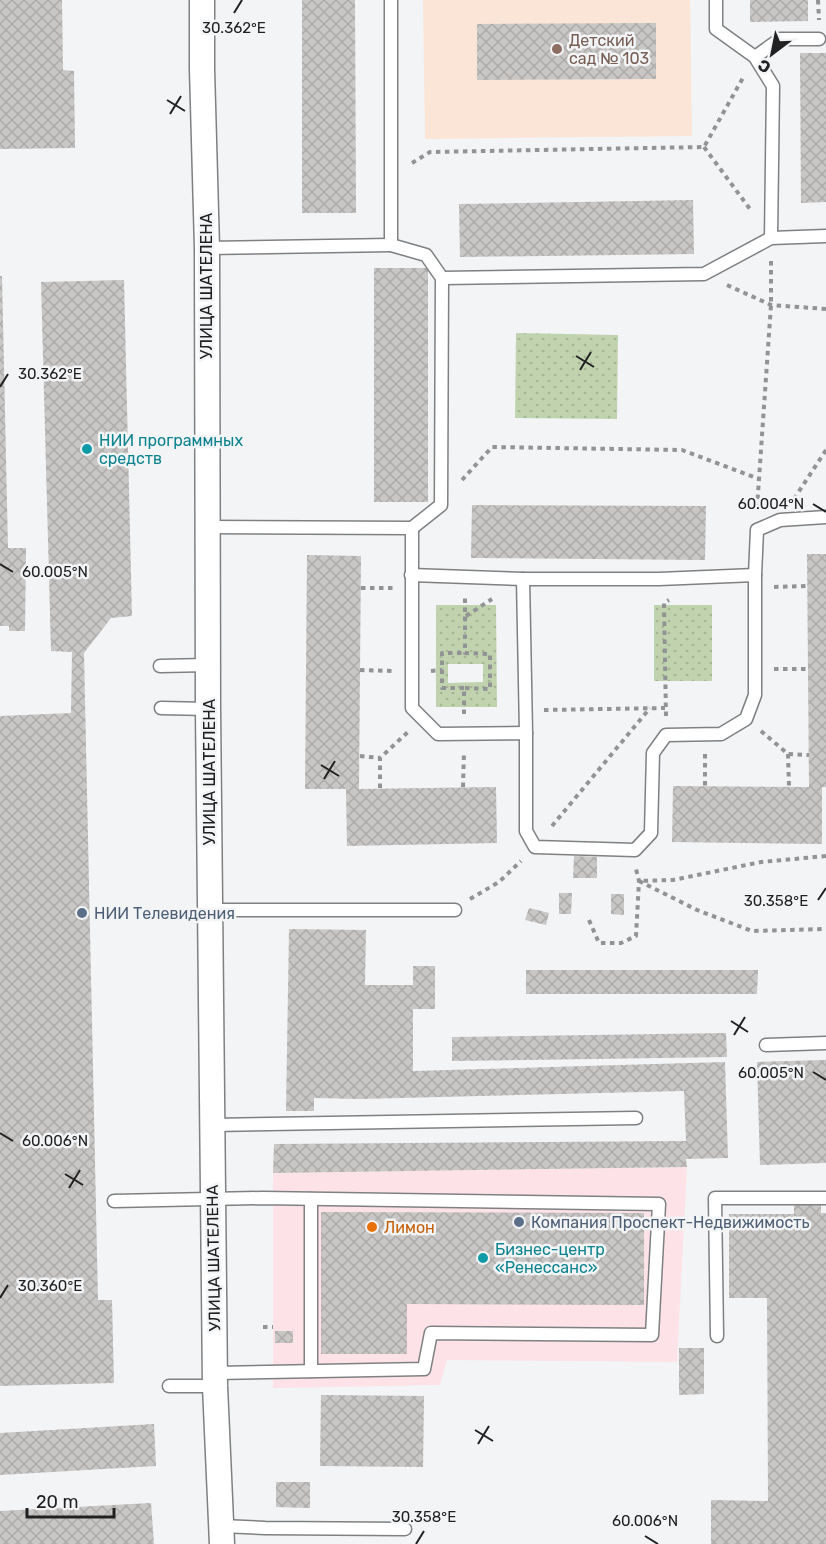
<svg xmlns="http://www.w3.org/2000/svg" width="826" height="1544" font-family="Rubik,sans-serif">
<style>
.commercial{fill:#fde2e7}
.education{fill:#fae5d7}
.park{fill:url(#park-dots);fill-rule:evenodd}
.building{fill:url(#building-cross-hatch)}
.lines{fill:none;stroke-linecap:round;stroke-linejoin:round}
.service-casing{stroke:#7e8082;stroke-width:15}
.minor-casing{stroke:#7e8082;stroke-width:27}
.path{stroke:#929395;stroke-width:4;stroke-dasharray:4.5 4.5;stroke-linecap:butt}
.service{stroke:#fff;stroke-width:12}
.minor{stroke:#fff;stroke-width:24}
.ticks{fill:none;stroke:#212122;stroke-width:2}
.education-dot{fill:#8d6e63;stroke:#f2f4f6;stroke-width:2}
.culture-dot{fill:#0f9aa8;stroke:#f2f4f6;stroke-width:2}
.service-dot{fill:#5c6f8a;stroke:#f2f4f6;stroke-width:2}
.food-dot{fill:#e8710a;stroke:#f2f4f6;stroke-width:2}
.labels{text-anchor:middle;stroke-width:5;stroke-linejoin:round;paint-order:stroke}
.education-label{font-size:16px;fill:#785e54;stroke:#f2f4f6;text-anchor:start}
.street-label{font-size:16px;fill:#212122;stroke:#f2f4f6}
.culture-label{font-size:16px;fill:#0d838f;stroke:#f2f4f6;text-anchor:start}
.service-label{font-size:16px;fill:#4e5e75;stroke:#f2f4f6;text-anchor:start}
.food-label{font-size:16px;fill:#c56008;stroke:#f2f4f6;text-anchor:start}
.ticks-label{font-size:15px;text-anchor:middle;fill:#212122;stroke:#f2f4f6;stroke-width:5;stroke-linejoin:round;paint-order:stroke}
</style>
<defs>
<pattern id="park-dots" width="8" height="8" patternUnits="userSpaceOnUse" patternTransform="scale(1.5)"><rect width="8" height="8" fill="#c1d3ae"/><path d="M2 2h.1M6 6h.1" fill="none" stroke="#a6b595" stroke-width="1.8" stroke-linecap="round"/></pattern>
<pattern id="building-cross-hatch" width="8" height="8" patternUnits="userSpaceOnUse" patternTransform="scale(1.5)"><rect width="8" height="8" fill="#c9c7c5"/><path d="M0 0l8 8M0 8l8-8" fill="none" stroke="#acaba9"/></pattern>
</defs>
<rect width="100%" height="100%" fill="#f2f4f6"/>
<polygon class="commercial" points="687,1167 677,1362 447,1360 440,1385 273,1388 273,1173"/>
<polygon class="education" points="423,0 690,0 692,136 425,139"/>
<g class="park">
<polygon points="516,333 618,335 617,419 515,418"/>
<path d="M 436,605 L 496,605 L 497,707 L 436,707 ZM 448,664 L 483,664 L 483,682 L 448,683 Z"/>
<rect x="654" y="605" width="58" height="76"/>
</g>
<g class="building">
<polygon points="0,0 62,0 63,70 74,71 75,148 0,149"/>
<polygon points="302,0 355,0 356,213 302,213"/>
<polygon points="750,0 808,0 808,21 750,22"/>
<polygon points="656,23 656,79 477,80 477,24"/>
<polygon points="800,53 826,53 826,202 801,203"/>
<polygon points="693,200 694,254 460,257 459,204"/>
<rect x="374" y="268" width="54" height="234"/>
<polygon points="0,276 2,276 8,548 26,548 25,631 9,631 9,626 0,626"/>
<polygon points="124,280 132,616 111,618 84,653 98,1300 112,1300 114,1383 0,1386 0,716 71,713 72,652 51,651 41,282"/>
<polygon points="472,505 706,506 705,560 471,558"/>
<polygon points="807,554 826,554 826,787 822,787 822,844 672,842 673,786 809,787"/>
<polygon points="307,555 361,556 359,789 496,787 497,843 347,846 346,789 305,789"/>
<polygon points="574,856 597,857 597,878 573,878"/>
<polygon points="559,893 572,893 571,914 559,914"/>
<polygon points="611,894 624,894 624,915 611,914"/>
<polygon points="529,908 549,913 546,925 525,920"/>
<polygon points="289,929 366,930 365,985 413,985 413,966 435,966 435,1009 413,1009 413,1071 725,1062 728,1158 686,1159 687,1167 273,1173 274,1144 686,1141 684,1091 360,1099 314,1098 314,1111 286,1111"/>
<polygon points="526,970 758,970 757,994 526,994"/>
<polygon points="726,1033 727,1057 452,1061 452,1037"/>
<polygon points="826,1060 826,1163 760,1165 757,1062"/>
<polygon points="794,1204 821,1204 821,1213 826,1213 826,1544 711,1544 711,1500 768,1501 767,1298 729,1298 729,1214 794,1214"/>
<polygon points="321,1212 644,1213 644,1305 407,1304 407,1354 321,1354"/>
<rect x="275" y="1331" width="18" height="12"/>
<polygon points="679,1348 704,1348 704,1394 679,1395"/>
<polygon points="321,1395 424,1396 423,1467 320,1466"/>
<polygon points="154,1424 156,1466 0,1475 0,1433"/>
<polygon points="276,1482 310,1482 310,1508 276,1507"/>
<polygon points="151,1503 154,1544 0,1544 0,1511"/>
</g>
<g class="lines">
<g class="service-casing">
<g id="service">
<polyline points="716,0 716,29 755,57 773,86 771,238"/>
<polyline points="755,57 780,39 819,39"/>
<polyline points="207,248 391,245"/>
<polyline points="442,278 704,274 771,238 826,236"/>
<polyline points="207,527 412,528 441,505 442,278 426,255 391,245 391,0"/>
<polyline points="412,528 412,708 438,734 526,733 526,831 535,847 635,850 651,833 653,753 666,735 721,734 746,719 755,695 755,575 757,530 780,520 826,517"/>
<polyline points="411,575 523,579 659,579 755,575"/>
<polyline points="523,579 526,733"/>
<polyline points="160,666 208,665"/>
<polyline points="161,708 208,709"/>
<polyline points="210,910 455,910"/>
<polyline points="766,1045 826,1043"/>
<polyline points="212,1125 636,1118"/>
<polyline points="114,1201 262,1198 659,1204 652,1335 431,1333 424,1369 215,1373"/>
<polyline points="717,1336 715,1198 826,1198"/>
<polyline points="311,1371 311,1199"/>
<polyline points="169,1386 215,1386"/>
<polyline points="222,1526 265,1528 405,1529"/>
</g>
</g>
<g class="minor-casing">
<polyline id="minor" points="202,0 202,69 207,248 208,709 215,1386 222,1544"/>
</g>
<g class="path">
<polyline points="818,0 819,20"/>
<polyline points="704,147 750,209"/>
<polyline points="412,163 430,152 704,147 744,76"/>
<polyline points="727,285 771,305 826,309"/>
<polyline points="462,480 492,447 682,450 759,479"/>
<polyline points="794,499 826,450"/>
<polyline points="757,508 771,305 771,260"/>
<polyline points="774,587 807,586"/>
<polyline points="361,588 393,588"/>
<polyline points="466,616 492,599"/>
<polyline points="774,669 808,669"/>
<polyline points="360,670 393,671"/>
<polyline points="431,671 442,670"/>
<polyline points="464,688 442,688 442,653 465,653"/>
<polyline points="544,710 665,708"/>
<polyline points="464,714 464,688 490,689 490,654 465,653 465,596"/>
<polyline points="666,716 664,603 669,600"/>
<polyline points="761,731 788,754 809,755"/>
<polyline points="705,754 705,786"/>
<polyline points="788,754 789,786"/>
<polyline points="360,756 380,758"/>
<polyline points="463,787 464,752"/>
<polyline points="380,788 380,758 409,731"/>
<polyline points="552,826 650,708"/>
<polyline points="826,856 761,862 673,880 639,881 697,910 752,931 826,929"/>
<polyline points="470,899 499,882 521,861"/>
<polyline points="589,920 599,943 621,943 636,936 639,881 636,869"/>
<polyline points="263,1327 273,1327"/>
</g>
<use href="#service" class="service"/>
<use href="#minor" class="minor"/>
</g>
<path class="ticks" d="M 234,13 L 242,0M 167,100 L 185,111M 170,114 L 181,96M 576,356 L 594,367M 580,370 L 591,352M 0,387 L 8,374M 813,504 L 826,512M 0,564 L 13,572M 321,765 L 339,776M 324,779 L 335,761M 818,900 L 826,888M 731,1021 L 748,1032M 734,1035 L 745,1017M 813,1072 L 826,1080M 0,1133 L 13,1141M 65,1174 L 83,1185M 69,1188 L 80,1170M 0,1298 L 8,1285M 475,1430 L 493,1441M 478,1444 L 489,1426M 645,1536 L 658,1544M 416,1544 L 424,1531"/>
<circle class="education-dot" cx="557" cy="49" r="6"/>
<g class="culture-dot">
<circle cx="87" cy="449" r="6"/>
<circle cx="483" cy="1258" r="6"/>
</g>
<g class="service-dot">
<circle cx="82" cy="913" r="6"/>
<circle cx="519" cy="1222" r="6"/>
</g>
<circle class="food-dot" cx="372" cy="1227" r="6"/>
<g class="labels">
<g class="education-label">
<text x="569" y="46">Детский<tspan x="569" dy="18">сад № 103</tspan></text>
</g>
<g class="street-label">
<text transform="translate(206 286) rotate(-90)" y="6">УЛИЦА ШАТЕЛЕНА</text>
<text transform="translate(209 772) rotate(-90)" y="6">УЛИЦА ШАТЕЛЕНА</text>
<text transform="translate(213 1258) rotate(-91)" y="6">УЛИЦА ШАТЕЛЕНА</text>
</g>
<g class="culture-label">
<text x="99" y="446">НИИ программных<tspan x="99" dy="18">средств</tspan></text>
<text x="495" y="1255">Бизнес-центр<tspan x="495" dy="18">«Ренессанс»</tspan></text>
</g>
<g class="service-label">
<text x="94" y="919">НИИ Телевидения</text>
<text x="531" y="1228">Компания Проспект-Недвижимость</text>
</g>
<g class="food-label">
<text x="384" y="1233">Лимон</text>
</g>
</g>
<g class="ticks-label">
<text x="234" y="33">30.362°E</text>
<text x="50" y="379">30.362°E</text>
<text x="771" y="509">60.004°N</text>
<text x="55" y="577">60.005°N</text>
<text x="776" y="906">30.358°E</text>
<text x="771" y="1078">60.005°N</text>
<text x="55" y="1146">60.006°N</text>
<text x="50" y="1291">30.360°E</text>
<text x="424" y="1522">30.358°E</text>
<text x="645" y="1526">60.006°N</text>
</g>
<g transform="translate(772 54) rotate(212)" stroke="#f2f4f6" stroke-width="4.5" paint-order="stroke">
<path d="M0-4.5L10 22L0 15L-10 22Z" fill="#212122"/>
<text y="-9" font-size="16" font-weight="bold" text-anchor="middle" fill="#212122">С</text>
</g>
<path d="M27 1508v9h87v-9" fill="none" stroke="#212122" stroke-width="3"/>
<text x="36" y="1508" font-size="18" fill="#212122" stroke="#f2f4f6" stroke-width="4.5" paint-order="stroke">20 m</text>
</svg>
